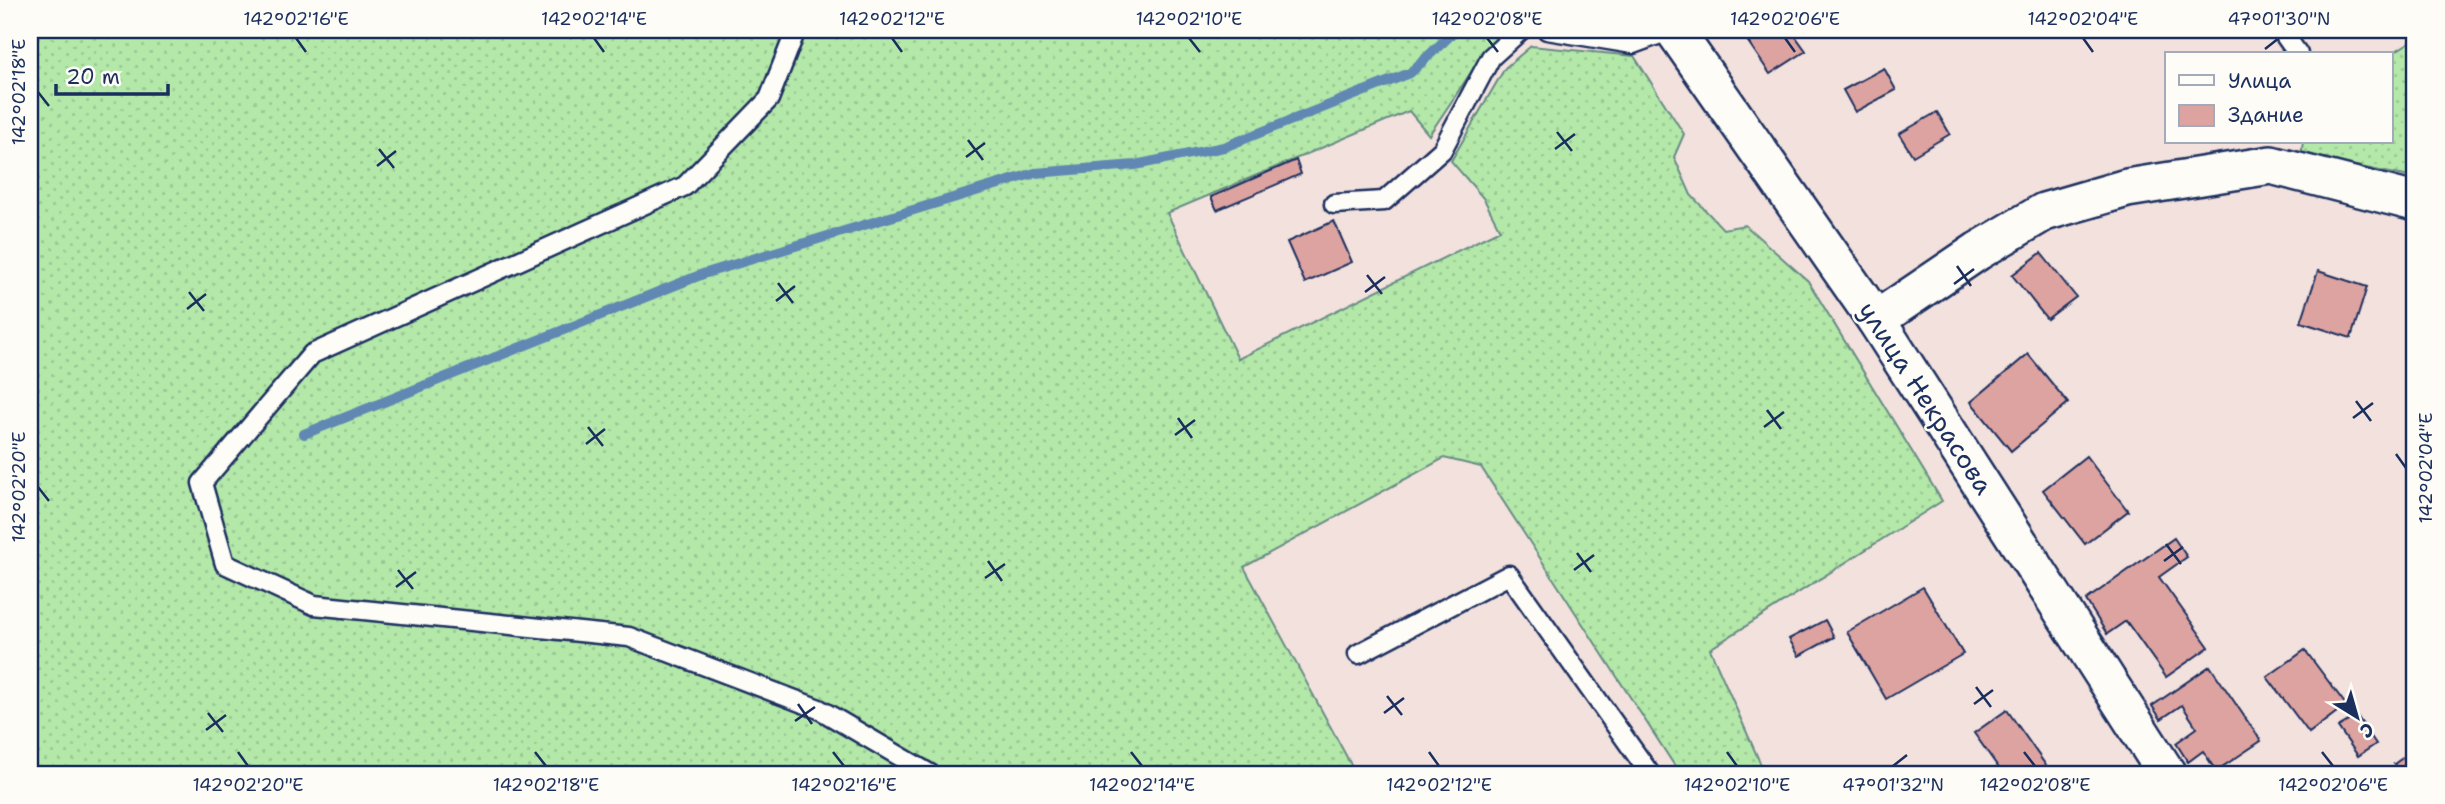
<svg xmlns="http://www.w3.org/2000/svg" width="2445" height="804" font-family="'Shantell Sans',sans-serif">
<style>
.grass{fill:url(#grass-dots);stroke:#678c84;stroke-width:2}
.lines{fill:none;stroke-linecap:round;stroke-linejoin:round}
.stream{stroke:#6188b3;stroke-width:10}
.building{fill:#dda3a0;stroke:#1b2f5e;stroke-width:2}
.service-casing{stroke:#1b2f5e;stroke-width:23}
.minor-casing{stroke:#1b2f5e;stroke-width:42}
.service{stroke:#fdfcf7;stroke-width:18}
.minor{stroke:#fdfcf7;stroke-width:37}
.ticks{fill:none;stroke:#1b2f5e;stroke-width:2.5}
.labels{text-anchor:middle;stroke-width:5;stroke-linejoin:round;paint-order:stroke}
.street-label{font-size:26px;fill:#1b2f5e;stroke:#fdfcf7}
.neatline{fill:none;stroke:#1b2f5e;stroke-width:2.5}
.ticks-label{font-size:18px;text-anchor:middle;fill:#1b2f5e}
</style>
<defs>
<pattern id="grass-dots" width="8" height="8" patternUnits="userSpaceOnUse" patternTransform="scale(1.75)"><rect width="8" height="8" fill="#b3e8a9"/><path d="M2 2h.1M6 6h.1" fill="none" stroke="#99c794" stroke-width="1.8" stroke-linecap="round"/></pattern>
</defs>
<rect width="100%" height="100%" fill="#f3e1dd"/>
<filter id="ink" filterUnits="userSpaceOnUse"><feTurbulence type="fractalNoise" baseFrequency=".0143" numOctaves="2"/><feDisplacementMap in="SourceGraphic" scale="14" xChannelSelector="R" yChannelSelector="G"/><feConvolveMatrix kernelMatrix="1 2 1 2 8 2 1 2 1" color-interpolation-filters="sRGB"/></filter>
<g filter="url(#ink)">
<g class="grass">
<polygon points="30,30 1505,30 1486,50 1429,135 1409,111 1167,213 1238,359 1500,230 1484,199 1451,161 1505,68 1531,46 1634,56 1684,134 1674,157 1691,195 1723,229 1745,225 1808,281 1942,501 1710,649 1765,774 1680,774 1481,467 1444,458 1244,567 1356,774 30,774"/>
<polygon points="2415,31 2415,178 2301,155 2303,142 2391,142 2391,54 2410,42"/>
</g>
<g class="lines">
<polyline class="stream" points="304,434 703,274 1035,173 1135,165 1224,147 1410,73 1456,30"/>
</g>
<g class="building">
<polygon points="1740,30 1791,30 1806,51 1770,74"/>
<polygon points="1884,68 1896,90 1855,112 1843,90"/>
<polygon points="1937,112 1950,134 1913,156 1899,134"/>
<polygon points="1296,160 1301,174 1217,210 1211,197"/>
<polygon points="1334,221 1352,262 1305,283 1287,242"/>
<polygon points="2041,253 2076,297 2047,319 2012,275"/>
<polygon points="2318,271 2367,287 2351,338 2301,322"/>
<polygon points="2028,354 2068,403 2011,451 1971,402"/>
<polygon points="2086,456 2128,511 2085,544 2043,490"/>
<polygon points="2174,538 2187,557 2159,577 2209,647 2166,677 2126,621 2107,634 2086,600"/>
<polygon points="1923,587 1963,654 1886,699 1847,632"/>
<polygon points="1825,620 1834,637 1799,656 1789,639"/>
<polygon points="2305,650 2346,705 2309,733 2267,677"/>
<polygon points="2210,666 2261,741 2216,771 2203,751 2188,762 2176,743 2197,728 2182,705 2161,719 2152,706"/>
<polygon points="2007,710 2052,774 2003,774 1974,733"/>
<polygon points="2357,716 2376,744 2358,756 2338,727"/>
<polygon points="2415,749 2415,774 2401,774 2394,764"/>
</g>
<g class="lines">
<g class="service-casing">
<g id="service">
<polyline points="796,30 769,99 685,186 312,354 202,483 225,564 314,605 629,637 819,709 930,774"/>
<polyline points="1547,30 1633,44 1671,30"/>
<polyline points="2281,30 2298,54"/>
<polyline points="1334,204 1384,201 1442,150 1491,57 1521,30"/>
<polyline points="1358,654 1509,575 1650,774"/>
</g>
</g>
<g class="minor-casing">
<g id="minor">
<polyline points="1674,30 1876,320 2167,774"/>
<polyline points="1876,320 1978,251 2044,212 2127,188 2271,165 2415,202"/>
</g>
</g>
<use href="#service" class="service"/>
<use href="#minor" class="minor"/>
</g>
</g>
<path class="ticks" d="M 296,38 L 306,52M 594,38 L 604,52M 892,38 L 902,52M 1189,38 L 1200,52M 1487,38 L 1498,52M 1785,38 L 1795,52M 2083,38 L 2093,52M 2265,49 L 2279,38M 38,92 L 49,106M 1557,132 L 1572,151M 968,140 L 983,160M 379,149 L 394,168M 1555,149 L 1575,134M 966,157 L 985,143M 377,166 L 396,151M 1957,266 L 1971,286M 1367,275 L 1382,294M 778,283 L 793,303M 1954,284 L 1974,269M 189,292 L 204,311M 1365,292 L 1385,277M 776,301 L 795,286M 187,309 L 206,294M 2356,401 L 2371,421M 1767,410 L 1781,429M 1178,418 L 1192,438M 2353,418 L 2373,403M 588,427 L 603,446M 1764,427 L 1784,412M 1175,435 L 1195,420M 586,444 L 605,429M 2396,454 L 2406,468M 38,487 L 49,501M 2166,544 L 2181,564M 1577,553 L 1591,572M 988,561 L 1002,581M 2164,561 L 2183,547M 398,570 L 413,589M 1574,570 L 1594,555M 985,578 L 1005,564M 396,587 L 416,572M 1976,687 L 1991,707M 1387,696 L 1402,715M 798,704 L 812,724M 1974,704 L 1993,690M 208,713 L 223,732M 1384,713 L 1404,698M 795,721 L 815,707M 206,730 L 226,715M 238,752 L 248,766M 535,752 L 546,766M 833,752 L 844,766M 1131,752 L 1142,766M 1429,752 L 1439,766M 1727,752 L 1737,766M 2024,752 L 2035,766M 2322,752 L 2333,766M 1893,766 L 1907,755"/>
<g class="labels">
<g class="street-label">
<text transform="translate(1926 398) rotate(57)" y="9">улица Некрасова</text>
</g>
</g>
<rect width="2445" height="804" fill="none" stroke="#fdfcf7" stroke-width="77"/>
<rect x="2165" y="52" width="228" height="91" fill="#fdfcf7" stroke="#a3aaba" stroke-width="2"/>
<rect x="2179" y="75" width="35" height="10" fill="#fdfcf7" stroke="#a3aaba" stroke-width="2"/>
<text x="2228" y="88" font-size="21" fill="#1b2f5e">Улица</text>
<rect x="2179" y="105" width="35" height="21" fill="#dda3a0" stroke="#a3aaba" stroke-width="2"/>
<text x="2228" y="122" font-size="21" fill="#1b2f5e">Здание</text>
<g transform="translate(2357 717) rotate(143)" stroke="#fdfcf7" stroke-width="5" paint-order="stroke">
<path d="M0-5L12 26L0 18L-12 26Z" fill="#1b2f5e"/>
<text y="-10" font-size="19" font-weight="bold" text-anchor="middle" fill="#1b2f5e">С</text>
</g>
<path d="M56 84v10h112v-10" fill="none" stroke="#1b2f5e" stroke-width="3.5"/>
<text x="66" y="84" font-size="21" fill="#1b2f5e" stroke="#fdfcf7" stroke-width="5" paint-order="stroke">20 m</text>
<rect x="38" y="38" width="2368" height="728" class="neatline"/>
<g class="ticks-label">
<text x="296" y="25">142°02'16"E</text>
<text x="594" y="25">142°02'14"E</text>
<text x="892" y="25">142°02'12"E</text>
<text x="1189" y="25">142°02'10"E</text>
<text x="1487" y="25">142°02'08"E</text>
<text x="1785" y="25">142°02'06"E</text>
<text x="2083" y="25">142°02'04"E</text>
<text x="2279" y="25">47°01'30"N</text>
<text transform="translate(19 92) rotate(-90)" y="6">142°02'18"E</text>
<text transform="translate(2426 468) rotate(-90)" y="6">142°02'04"E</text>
<text transform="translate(19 487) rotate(-90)" y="6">142°02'20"E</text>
<text x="248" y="791">142°02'20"E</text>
<text x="546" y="791">142°02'18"E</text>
<text x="844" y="791">142°02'16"E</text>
<text x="1142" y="791">142°02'14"E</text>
<text x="1439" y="791">142°02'12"E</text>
<text x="1737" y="791">142°02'10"E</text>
<text x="1893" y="791">47°01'32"N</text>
<text x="2035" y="791">142°02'08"E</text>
<text x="2333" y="791">142°02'06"E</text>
</g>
</svg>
